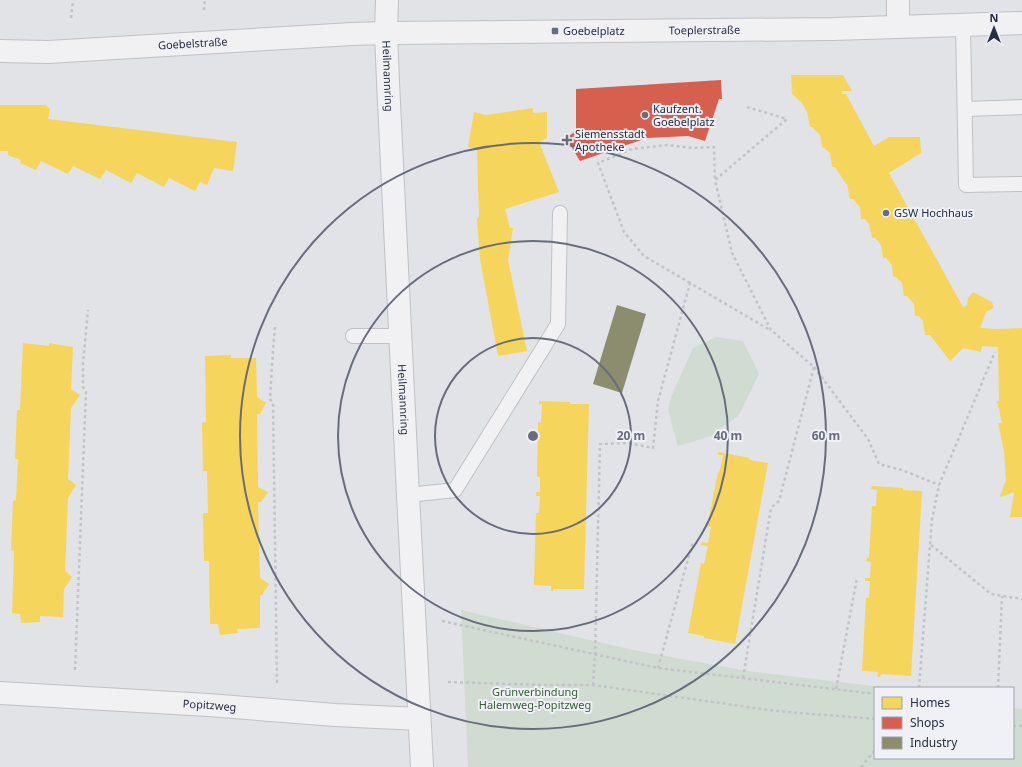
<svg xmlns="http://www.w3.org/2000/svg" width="1022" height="767" font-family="'Noto Sans',sans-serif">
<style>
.green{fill:#d0dbd2}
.homes{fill:#f6d55c}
.shops{fill:#d6604d}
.industry{fill:#8c8c6e}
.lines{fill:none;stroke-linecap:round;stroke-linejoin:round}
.service-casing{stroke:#bfc1c5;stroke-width:16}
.minor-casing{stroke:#bfc1c5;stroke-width:24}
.path{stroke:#c2c4c8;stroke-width:2.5;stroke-dasharray:3 3;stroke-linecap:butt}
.service{stroke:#f1f1f3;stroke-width:14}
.minor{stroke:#f1f1f3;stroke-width:22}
.ring{fill:none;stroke:#686d7b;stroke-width:2}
.poi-dot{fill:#686d7b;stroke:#eff1f7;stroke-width:1.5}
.labels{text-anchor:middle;stroke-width:4;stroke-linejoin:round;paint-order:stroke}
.street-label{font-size:11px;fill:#272e41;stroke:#eff1f7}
.poi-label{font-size:11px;fill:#272e41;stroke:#eff1f7;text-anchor:start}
.park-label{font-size:11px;fill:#385e34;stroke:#eff1f7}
.centre{fill:#686d7b;stroke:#eff1f7;stroke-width:2}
.ring-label{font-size:12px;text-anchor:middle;font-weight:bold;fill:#686d7b;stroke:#eff1f7;stroke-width:4;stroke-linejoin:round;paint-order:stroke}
</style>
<rect width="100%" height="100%" fill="#e1e3e7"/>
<g class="green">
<polygon points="716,337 743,341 759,374 739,415 711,436 678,446 668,410 671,397 693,348"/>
<polygon points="461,610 633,650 747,671 890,688 875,688 875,758 1013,758 1013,708 1022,709 1022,767 468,767"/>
</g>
<g class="homes">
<polygon points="791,75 843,75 852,91 842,91 842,94 846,94 874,146 889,137 920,137 921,153 889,173 963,307 967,305 968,298 973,292 992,302 994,308 986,312 980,328 997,329 1022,328 1022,517 1010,517 1014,492 1001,497 1000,496 1006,480 1004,451 998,423 1002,423 997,401 999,401 998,347 982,346 981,352 963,348 950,361 930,335 925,335 923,321 919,316 915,316 914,304 907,296 904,296 902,283 896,277 893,277 892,265 886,258 883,258 881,245 875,238 872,238 869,224 865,219 861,219 860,207 853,199 850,199 847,184 846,184 835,167 832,167 830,153 824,148 822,147 820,135 812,127 810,127 807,112 802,103 792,94"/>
<polygon points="0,105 46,105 50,109 48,119 237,142 233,171 214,168 207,185 200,182 195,191 169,178 164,187 137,173 131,183 106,170 100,179 73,166 68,174 41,161 36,170 20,163 21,160 8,155 8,151 0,151"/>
<polygon points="533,108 533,113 547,112 547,138 539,142 559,192 505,209 510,228 513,228 508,260 527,351 498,356 480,259 477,218 479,217 477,149 468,147 474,112 486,115"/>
<polygon points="23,343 49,346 49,343 73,347 71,389 80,395 71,408 68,479 76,485 68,498 65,571 72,577 64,589 63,617 40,616 40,622 21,623 20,614 12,613 14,551 11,550 13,501 16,500 18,459 15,459 17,410 20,410"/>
<polygon points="231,355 231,358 256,358 257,397 266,403 260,414 257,414 258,487 268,492 261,502 258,502 260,578 269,584 262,595 260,595 260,628 237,629 238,633 220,635 218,624 210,624 209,561 204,561 203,513 208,513 207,471 203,471 202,423 206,422 205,356"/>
<polygon points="539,401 570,402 570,404 589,404 584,589 553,589 553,591 551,591 551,586 534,585 536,513 539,513 540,496 536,496 536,492 540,492 540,477 537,477 538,422 541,423 542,404 539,404"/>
<polygon points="718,452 750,458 749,460 768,463 735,644 704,638 704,636 688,633 701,563 704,564 708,546 701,545 702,542 708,543 711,527 705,526 706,523 708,523 718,472 719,473 723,455 718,455"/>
<polygon points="872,486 903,488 903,490 922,491 911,676 881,674 880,677 877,677 878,672 862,671 866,598 869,598 870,581 865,581 865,578 870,578 871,562 866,561 867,558 869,558 872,506 876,506 877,490 871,489"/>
</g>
<polygon class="shops" points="721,80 722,99 719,99 705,141 688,136 647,138 580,161 566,138 576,131 576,89"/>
<polygon class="industry" points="617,305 646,314 622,393 593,384"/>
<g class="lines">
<g class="service-casing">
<g id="service">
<polyline points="963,25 966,185 1022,184"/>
<polyline points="965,109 1022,107"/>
<polyline points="353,336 400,336"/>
<polyline points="408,495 455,490 558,324 560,213"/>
</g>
</g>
<g class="minor-casing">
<g id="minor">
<path id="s1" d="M 387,0 L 386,33 L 388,82 L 408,495 L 422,767"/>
<polyline points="898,27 898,0"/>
<path id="s2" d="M 0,51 L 48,52 L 352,34 L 386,33 L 833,29 L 1022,23"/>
<path id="s3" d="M 0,693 L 208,705 L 335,715 L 419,719"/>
</g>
</g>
<g class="path">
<polyline points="204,10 205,0"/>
<polyline points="71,18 73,0"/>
<polyline points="747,107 787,119"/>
<polyline points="690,283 644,256 624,232 598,163 632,149 667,145 693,148 714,147 715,180"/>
<polyline points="275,327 273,350 270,399 273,403 277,683"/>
<polyline points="814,367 868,439 879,464 902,470 939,485"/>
<polyline points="931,545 991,594 1022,599"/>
<polyline points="442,621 658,668 875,694"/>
<polyline points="658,668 693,541"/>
<polyline points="75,670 86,391 83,387 83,363 88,310"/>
<polyline points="743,678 771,508 779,501 814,367 771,330 732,253 715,180 787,119"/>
<polyline points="448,682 543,685 593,685 776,711 875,719"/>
<polyline points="593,685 595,655 600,444 628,443 653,448 658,401 690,283 770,330"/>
<polyline points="919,688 932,519 939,485 995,352"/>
<polyline points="998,688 1002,596"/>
<polyline points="836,689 857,578"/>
<polyline points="1013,726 1022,726"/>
<polyline points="861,767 875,750"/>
</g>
<use href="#service" class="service"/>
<use href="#minor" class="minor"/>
</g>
<g class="ring">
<circle cx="533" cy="436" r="98"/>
<circle cx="533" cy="436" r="195"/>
<circle cx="533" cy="436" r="293"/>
</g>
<g class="poi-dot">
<rect x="551" y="27" width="8" height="8" rx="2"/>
<circle cx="645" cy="115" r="4"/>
<path d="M565 134h4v4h4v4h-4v4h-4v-4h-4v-4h4z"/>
<circle cx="886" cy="213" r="4"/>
</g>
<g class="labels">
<g class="street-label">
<text dy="4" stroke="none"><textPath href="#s2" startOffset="705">Toeplerstraße</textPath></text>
<text dy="4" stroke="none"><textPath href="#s2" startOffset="193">Goebelstraße</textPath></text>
<text dy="4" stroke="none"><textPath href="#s1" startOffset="76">Heilmannring</textPath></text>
<text dy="4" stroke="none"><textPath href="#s1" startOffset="400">Heilmannring</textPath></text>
<text dy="4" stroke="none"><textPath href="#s3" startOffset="210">Popitzweg</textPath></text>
</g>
<g class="poi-label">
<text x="563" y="35">Goebelplatz</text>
<text x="653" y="113">Kaufzent.<tspan x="653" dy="13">Goebelplatz</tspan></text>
<text x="575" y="138">Siemensstadt<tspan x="575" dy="13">Apotheke</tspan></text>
<text x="894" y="217">GSW Hochhaus</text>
</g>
<g class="park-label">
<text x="535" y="696">Grünverbindung<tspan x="535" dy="13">Halemweg-Popitzweg</tspan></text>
</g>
</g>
<circle cx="533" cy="436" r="6" class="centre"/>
<g class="ring-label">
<text x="631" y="440">20 m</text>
<text x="728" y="440">40 m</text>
<text x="826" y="440">60 m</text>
</g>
<rect x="874" y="687" width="140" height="72" fill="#eff1f7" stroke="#9fa3ae"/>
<rect x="882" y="697" width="20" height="12" fill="#f6d55c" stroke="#9fa3ae"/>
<text x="910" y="707" font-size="12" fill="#272e41">Homes</text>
<rect x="882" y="717" width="20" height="12" fill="#d6604d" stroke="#9fa3ae"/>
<text x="910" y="727" font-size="12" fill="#272e41">Shops</text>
<rect x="882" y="737" width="20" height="12" fill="#8c8c6e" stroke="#9fa3ae"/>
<text x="910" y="747" font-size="12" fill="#272e41">Industry</text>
<g transform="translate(994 28)" stroke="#eff1f7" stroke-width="3" paint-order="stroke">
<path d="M0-3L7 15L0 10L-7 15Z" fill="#272e41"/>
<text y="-6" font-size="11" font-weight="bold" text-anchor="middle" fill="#272e41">N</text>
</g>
</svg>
